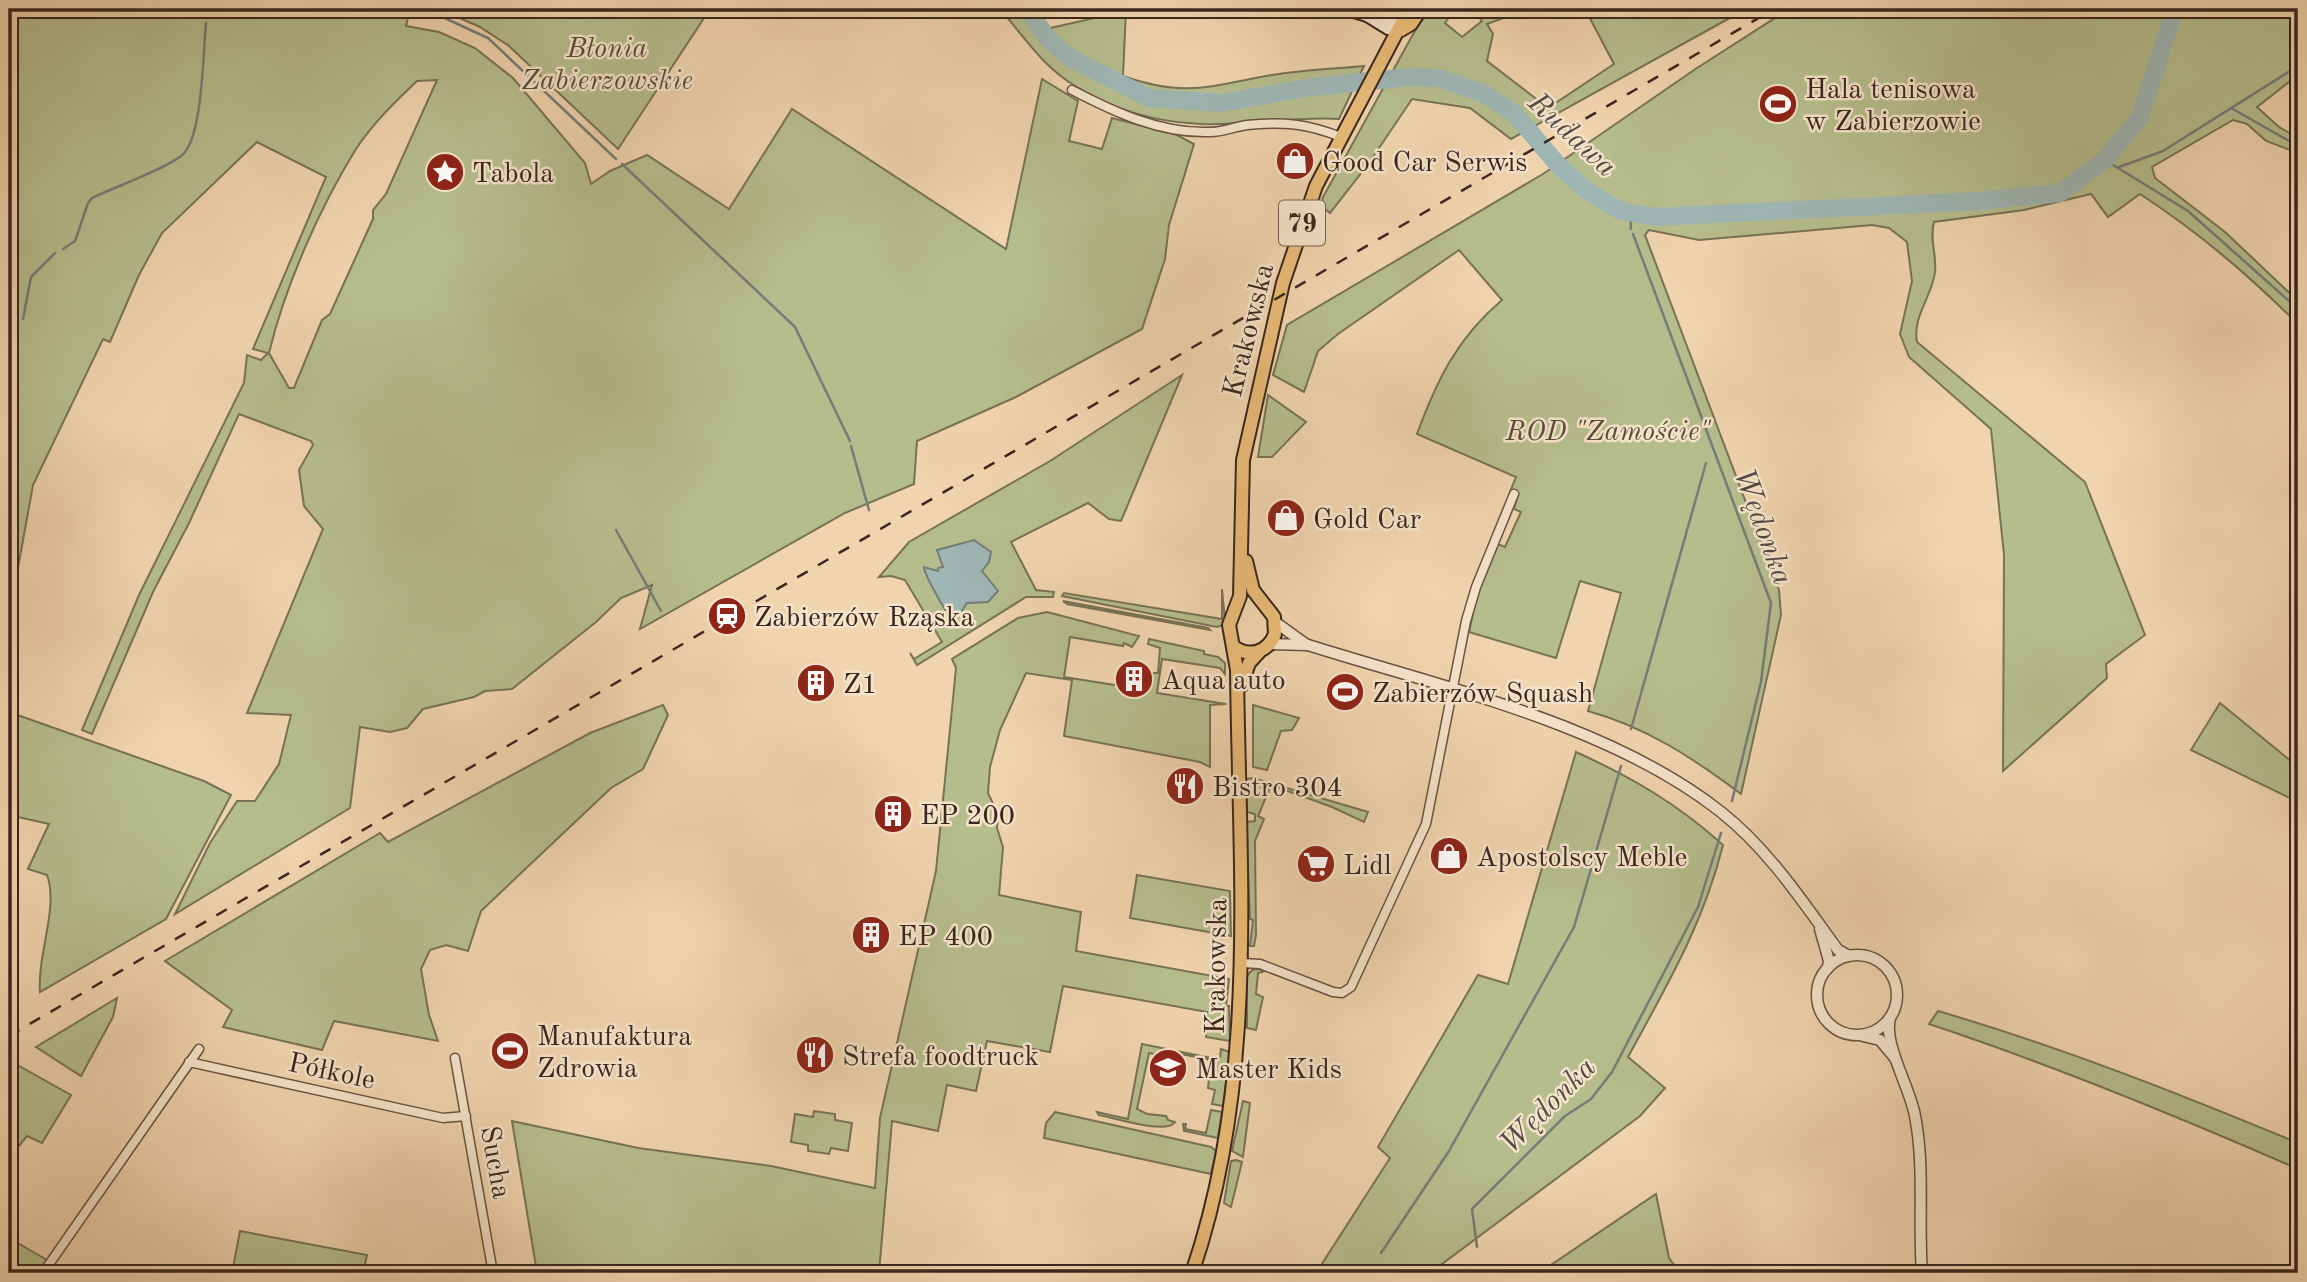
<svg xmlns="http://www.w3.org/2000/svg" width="2307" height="1282" font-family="'Old Standard TT',serif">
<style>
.green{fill:#b6bd8d;stroke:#787256;stroke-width:2;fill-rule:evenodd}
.water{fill:#9eb6b4;stroke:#767c78;stroke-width:2}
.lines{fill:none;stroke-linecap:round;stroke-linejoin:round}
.stream{stroke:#767c78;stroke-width:2.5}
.river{stroke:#9eb6b4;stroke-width:18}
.minor-casing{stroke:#685242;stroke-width:11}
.tertiary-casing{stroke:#685242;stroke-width:13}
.secondary-casing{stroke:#3a261e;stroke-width:14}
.primary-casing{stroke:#3a261e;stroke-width:16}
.minor{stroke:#f5e3ca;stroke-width:8}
.tertiary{stroke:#f5e3ca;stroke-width:10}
.secondary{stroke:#f5e3ca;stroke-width:10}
.primary{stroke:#e8ba76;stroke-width:12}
.rail{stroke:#3a261e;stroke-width:2.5;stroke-dasharray:12 12;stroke-linecap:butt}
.labels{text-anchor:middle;stroke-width:5;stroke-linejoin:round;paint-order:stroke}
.shield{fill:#f5e3ca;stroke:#725f52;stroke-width:2}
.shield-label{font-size:26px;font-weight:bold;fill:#3a261e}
.park-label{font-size:28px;font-style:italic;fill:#594c3a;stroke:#f5e3ca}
.poi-label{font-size:28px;fill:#3a261e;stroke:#f5e3ca;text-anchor:start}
.street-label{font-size:28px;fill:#3a261e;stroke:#f5e3ca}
.water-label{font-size:30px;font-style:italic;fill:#534a44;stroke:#f5e3ca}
</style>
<rect width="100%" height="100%" fill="#f0d4ad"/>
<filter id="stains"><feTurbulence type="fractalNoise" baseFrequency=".00286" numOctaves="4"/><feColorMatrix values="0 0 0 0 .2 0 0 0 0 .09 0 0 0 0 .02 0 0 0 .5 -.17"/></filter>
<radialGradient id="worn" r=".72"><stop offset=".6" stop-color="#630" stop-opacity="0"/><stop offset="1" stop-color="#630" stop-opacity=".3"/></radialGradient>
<g class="green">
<path d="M 9,9 L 410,9 L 406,26 L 439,32 L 475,48 L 513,78 L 585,163 L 591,184 L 610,171 L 647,155 L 729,209 L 792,109 L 1006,249 L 1042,79 L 1078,101 L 1069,141 L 1102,149 L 1112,118 L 1175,134 L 1194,144 L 1169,225 L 1165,259 L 1142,329 L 1016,397 L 917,441 L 914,484 L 845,513 L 640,629 L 652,585 L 621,598 L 596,622 L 512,689 L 485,691 L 474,697 L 423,709 L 407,728 L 390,732 L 360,727 L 350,808 L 175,914 L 210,843 L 237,801 L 255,801 L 279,764 L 291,715 L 247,713 L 323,529 L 304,506 L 299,470 L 313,445 L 311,441 L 239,414 L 189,523 L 153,592 L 92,734 L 82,730 L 139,595 L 244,383 L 247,355 L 261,360 L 268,353 L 253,349 L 326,177 L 257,142 L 162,233 L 139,275 L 110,342 L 103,339 L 33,485 L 18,568 L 9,652 ZM 437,80 L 386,194 L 373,210 L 373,219 L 330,314 L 322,320 L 294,388 L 289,388 L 269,353 C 285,286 320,207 356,149 C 373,123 395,102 417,81 Z"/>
<polygon points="439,9 710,9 618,149 509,46 480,27"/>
<path d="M 1000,9 L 1033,9 L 1046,29 L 1099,17 L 1091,9 L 1126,9 L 1123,76 C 1186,98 1210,86 1272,75 C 1302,70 1333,69 1364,66 L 1339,119 C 1292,116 1246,126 1200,124 C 1145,122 1084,101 1045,62 C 1029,46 1015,26 1000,9 Z"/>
<polygon points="1427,9 1455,9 1445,23 1462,37 1482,21 1473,9 1528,9 1487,24 1493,34 1487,61 1548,108 1614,64 1585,9 1746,9 1511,139 1470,108 1412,99 1369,163 1330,213 1321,206 1323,197"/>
<path d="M 1789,9 L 2298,9 L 2298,75 L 2257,107 L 2279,127 L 2298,138 L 2298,153 L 2266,141 L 2247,124 L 2233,120 L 2152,167 L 2155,178 L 2225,232 L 2298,301 L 2298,324 C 2246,273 2201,234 2140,194 L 2108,217 L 2091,194 L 2024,210 L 1934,222 C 1929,239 1937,255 1935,272 C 1932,297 1912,317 1917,342 L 2085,482 L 2145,635 L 2106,664 L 2107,678 L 2003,771 L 2004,555 L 1991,429 L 1909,357 L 1900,334 L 1912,281 L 1907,242 L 1889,228 L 1872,225 L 1699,240 L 1649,230 L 1645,235 L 1779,590 L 1781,615 L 1741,794 C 1693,758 1646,727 1588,711 L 1621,593 L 1580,581 L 1556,658 L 1469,632 L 1477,595 L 1498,544 L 1505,547 L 1521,512 L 1514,509 L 1518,495 L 1510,492 L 1516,477 L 1417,434 C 1437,380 1457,338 1502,300 L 1459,250 L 1338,334 L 1318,351 L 1304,392 L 1273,375 L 1287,325 L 1543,174 L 1694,70 Z"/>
<polygon points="1182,375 1121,521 1109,519 1088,503 1011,542 1036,590 1054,592 1053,597 1026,597 917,665 910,653 914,659 942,642 905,580 891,576 879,577 909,542 1050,461"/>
<polygon points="1268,395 1306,422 1272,457 1258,457"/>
<polygon points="1222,589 1225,621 1223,625 1217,627 1062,596 1064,593 1222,619"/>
<polygon points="1063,601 1208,628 1210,630 1067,604"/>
<polygon points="1047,612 1139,636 1132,647 1124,643 1123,646 1070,637 1064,677 1115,685 1116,681 1151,687 1153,673 1158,673 1160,648 1148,644 1149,639 1204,651 1204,654 1218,657 1225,663 1225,674 1220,668 1162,659 1157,693 1226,704 1210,705 1210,767 1200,762 1064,736 1072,680 1026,673 1000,730 990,767 988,793 998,814 997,828 1003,847 999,895 1081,912 1076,951 1229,979 1226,1006 1229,1006 1230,1041 1206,1037 1207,1012 1063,986 1050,1052 987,1041 976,1091 947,1085 938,1131 892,1121 879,1273 537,1273 512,1121 638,1148 771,1166 875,1188 880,1118 936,871 956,668 952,659 1018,618"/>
<polygon points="2220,703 2298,767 2298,802 2191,750"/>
<polygon points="663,705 668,715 643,769 611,788 481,911 468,951 446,945 430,950 421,969 429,1015 438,1041 334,1021 322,1050 223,1027 232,1010 165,961 380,833 388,842 590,733"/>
<polygon points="1253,705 1299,718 1292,730 1281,731 1267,770 1253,767"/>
<path d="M 9,712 L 204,781 L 231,795 L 166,919 L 40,992 C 37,955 59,907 47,875 L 28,869 L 49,824 L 9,815 Z"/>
<path d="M 1576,752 C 1631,777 1678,804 1723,845 C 1703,925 1667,985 1628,1057 L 1665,1088 L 1640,1116 L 1430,1273 L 1316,1273 L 1390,1158 L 1378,1147 L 1478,975 L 1508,984 Z"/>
<polygon points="1253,778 1368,812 1364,822 1332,807 1271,785 1258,816 1264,819 1255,841 1256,935 1254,946 1250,946 1253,920 1250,919 1246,829 1247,822 1255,821 1255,814 1247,812 1246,779"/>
<polygon points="1137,875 1230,891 1231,936 1130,918"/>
<polygon points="1258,969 1265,971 1258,973 1256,994 1263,997 1256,1030 1247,1028 1247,976 1252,970"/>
<polygon points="117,998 113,1017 81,1076 36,1047"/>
<path d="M 1938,1011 C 2061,1047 2180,1094 2298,1143 L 2298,1169 C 2177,1116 2056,1066 1929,1024 Z"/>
<path d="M 1142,1044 L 1211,1058 L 1220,1057 L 1221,1049 L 1230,1052 L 1223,1106 L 1212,1104 L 1215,1090 L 1208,1088 L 1211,1060 L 1176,1053 L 1175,1058 L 1149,1053 L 1137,1109 L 1147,1114 L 1166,1116 L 1168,1120 L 1175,1122 C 1167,1135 1115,1118 1099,1115 L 1097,1112 L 1128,1119 Z"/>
<polygon points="12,1062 71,1095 42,1143 27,1136 9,1158 9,1064"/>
<polygon points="1243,1101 1250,1103 1243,1157 1232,1151"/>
<polygon points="1211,1110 1222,1112 1218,1138 1184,1131 1183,1124 1186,1124 1185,1129 1206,1133"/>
<polygon points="814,1111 835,1114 835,1120 852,1123 848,1151 831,1148 829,1154 808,1151 808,1145 791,1142 795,1114 813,1117"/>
<polygon points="1055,1112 1211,1147 1216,1151 1211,1174 1044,1138 1046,1123"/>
<polygon points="1236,1160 1242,1162 1231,1207 1224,1203 1231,1161"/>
<polygon points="1656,1194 1669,1258 1680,1273 1539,1273"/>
<polygon points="240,1231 367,1255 363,1273 232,1273"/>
<polygon points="9,1238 47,1260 39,1273 9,1273"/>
</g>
<path class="water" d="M 974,540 L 991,552 L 989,562 L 982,571 L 998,591 L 988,602 L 967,603 L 961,612 L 951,618 C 946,613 924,574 924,567 L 938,571 L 938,568 L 943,567 L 937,550 Z"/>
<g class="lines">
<g class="stream">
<polyline points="425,9 488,38 616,159"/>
<polyline points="206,16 207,9"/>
<polyline points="2231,108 2298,146"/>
<polyline points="2105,160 2188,211 2298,309"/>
<polyline points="622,164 795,327 850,441"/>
<polyline points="2119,167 2163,151 2298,66"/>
<polyline points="1630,213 1631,229"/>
<polyline points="1633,234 1771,603 1761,682 1732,801"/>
<path d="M 63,249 L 75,241 L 88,203 L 92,198 C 117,186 161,171 181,156 C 203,140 203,51 206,23"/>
<polyline points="23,319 31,277 55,253"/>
<polyline points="851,446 869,510"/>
<polyline points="616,530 661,611"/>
<polyline points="1631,729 1706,463"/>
<polyline points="1477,1247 1472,1209 1565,1116 1591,1099 1612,1072 1698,907 1721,833"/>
<polyline points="1381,1253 1449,1151 1574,927 1621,766"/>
</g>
<polyline class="river" points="1028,9 1047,38 1070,58 1149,98 1221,103 1313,87 1409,77 1438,78 1483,93 1515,114 1558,165 1587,191 1621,211 1656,217 1979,201 2060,193 2105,160 2140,117 2175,9"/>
<g class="minor-casing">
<g id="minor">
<path d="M 1072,90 C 1114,112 1161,134 1210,132 C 1222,132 1234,127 1247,125 C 1283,121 1308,124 1341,137"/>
<polyline points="1242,963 1260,964 1333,992 1342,993 1351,987 1426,824 1466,621 1476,587 1514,494"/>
<polyline points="455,1058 493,1273"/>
<polyline points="189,1062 443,1118 466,1116"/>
<polyline points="43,1273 199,1049"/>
</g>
</g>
<g class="tertiary-casing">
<g id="tertiary">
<polyline points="1275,622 1307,645"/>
<path d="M 1269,644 L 1308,645 C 1441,687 1610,724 1721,812 C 1768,849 1803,902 1838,950 L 1849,956"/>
<polyline points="1820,929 1829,961 1828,968"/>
<circle cx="1857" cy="995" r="40"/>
<path d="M 1890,1018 C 1883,1044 1910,1087 1915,1116 C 1925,1167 1918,1221 1922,1273"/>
<polyline points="1863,1036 1880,1040 1895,1058"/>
</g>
</g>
<g class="secondary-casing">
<g id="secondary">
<polyline points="1344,9 1367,16 1388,29 1401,30"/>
<path d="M 1367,16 C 1383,13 1391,17 1401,30"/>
</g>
</g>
<g class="primary-casing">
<g id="primary">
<polyline points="1401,30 1411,24 1421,9"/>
<path d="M 1234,647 C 1250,658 1268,652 1275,634 L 1274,617 L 1253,590 L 1246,561"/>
<polyline points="1241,686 1249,663 1260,651"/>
<path d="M 1192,1273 C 1259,1078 1239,873 1237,670 L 1229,625 L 1240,596 L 1243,460 L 1283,283 L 1316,186 L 1409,9"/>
</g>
</g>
<use href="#minor" class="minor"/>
<use href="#tertiary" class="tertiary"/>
<use href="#secondary" class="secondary"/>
<use href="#primary" class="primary"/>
<polyline class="rail" points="9,1036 1774,9"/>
</g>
<defs>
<g id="stadium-disc" transform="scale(2.0125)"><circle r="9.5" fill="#8f2418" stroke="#f5e3ca"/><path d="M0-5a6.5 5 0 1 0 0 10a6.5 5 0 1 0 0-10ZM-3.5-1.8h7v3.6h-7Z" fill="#fff"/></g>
<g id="shop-disc" transform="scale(2.0125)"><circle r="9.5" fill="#8f2418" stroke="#f5e3ca"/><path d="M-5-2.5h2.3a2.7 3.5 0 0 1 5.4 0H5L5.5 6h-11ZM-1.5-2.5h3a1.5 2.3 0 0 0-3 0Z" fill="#fff"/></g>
<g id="sight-disc" transform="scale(2.0125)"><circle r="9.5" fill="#8f2418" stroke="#f5e3ca"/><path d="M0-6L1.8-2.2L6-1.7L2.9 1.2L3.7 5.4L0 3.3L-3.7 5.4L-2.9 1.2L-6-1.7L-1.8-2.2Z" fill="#fff"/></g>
<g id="station-disc" transform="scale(2.0125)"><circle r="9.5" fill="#8f2418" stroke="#f5e3ca"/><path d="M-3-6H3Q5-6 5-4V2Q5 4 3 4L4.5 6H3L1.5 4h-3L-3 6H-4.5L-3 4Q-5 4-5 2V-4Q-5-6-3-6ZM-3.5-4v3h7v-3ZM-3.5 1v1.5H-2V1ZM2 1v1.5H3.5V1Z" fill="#fff"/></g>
<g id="building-disc" transform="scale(2.0125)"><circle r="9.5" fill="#8f2418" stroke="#f5e3ca"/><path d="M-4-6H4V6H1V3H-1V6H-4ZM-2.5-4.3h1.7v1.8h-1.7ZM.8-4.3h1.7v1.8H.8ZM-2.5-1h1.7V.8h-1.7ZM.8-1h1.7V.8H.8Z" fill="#fff"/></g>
<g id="restaurant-disc" transform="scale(2.0125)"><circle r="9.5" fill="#8f2418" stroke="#f5e3ca"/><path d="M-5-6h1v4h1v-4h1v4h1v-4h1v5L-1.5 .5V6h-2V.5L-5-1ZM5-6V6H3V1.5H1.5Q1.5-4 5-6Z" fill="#fff"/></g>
<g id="supermarket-disc" transform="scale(2.0125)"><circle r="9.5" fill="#8f2418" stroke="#f5e3ca"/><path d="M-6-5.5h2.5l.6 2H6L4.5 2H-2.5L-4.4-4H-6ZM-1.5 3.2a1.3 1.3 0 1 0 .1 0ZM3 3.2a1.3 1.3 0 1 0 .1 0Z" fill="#fff"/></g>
<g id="school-disc" transform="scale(2.0125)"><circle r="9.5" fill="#8f2418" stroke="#f5e3ca"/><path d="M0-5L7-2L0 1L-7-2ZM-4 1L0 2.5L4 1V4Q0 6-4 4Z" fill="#fff"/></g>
</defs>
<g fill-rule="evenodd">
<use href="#stadium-disc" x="1778" y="104"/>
<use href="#shop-disc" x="1295" y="161"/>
<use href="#sight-disc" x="445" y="172"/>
<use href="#shop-disc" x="1286" y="518"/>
<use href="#station-disc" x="727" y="616"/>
<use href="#building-disc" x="1134" y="679"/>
<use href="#building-disc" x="816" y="683"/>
<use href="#stadium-disc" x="1345" y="692"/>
<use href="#restaurant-disc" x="1185" y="786"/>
<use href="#building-disc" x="893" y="814"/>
<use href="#shop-disc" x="1449" y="856"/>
<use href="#supermarket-disc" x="1316" y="864"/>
<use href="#building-disc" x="871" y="935"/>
<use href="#stadium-disc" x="510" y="1051"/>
<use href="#restaurant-disc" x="815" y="1055"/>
<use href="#school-disc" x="1168" y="1068"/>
</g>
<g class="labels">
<rect class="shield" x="1279" y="200.5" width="46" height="45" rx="5"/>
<g class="shield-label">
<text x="1302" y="232">79</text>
</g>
<g class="park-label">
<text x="607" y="57">Błonia<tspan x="607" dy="32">Zabierzowskie</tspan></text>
<text x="1608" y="440">ROD "Zamoście"</text>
</g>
<g class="poi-label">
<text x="1805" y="98">Hala tenisowa<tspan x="1805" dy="32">w Zabierzowie</tspan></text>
<text x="1322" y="171">Good Car Serwis</text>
<text x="472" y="182">Tabola</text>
<text x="1313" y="528">Gold Car</text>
<text x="754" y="626">Zabierzów Rząska</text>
<text x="1161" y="689">Aqua auto</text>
<text x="843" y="693">Z1</text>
<text x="1372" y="702">Zabierzów Squash</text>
<text x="1212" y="796">Bistro 304</text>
<text x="920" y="824">EP 200</text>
<text x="1476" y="866">Apostolscy Meble</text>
<text x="1343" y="874">Lidl</text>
<text x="898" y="945">EP 400</text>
<text x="537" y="1045">Manufaktura<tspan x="537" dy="32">Zdrowia</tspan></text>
<text x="842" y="1065">Strefa foodtruck</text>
<text x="1195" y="1078">Master Kids</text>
</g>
<g class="street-label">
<text transform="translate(1247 330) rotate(-76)" y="10">Krakowska</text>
<text transform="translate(1215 966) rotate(-89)" y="10">Krakowska</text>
<text transform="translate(332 1070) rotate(12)" y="10">Półkole</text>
<text transform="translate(497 1162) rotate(80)" y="10">Sucha</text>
</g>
<g class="water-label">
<text transform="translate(1573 134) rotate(43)" y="10">Rudawa</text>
<text transform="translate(1764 526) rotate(70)" y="10">Wędonka</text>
<text transform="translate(1547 1105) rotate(-45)" y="10">Wędonka</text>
</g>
</g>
<rect width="2307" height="1282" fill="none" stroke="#f0d4ad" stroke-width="35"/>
<rect x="10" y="10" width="2286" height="1261" fill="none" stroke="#3a261e" stroke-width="3.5"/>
<rect x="18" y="18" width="2272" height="1247" fill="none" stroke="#3a261e" stroke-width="2"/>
<rect width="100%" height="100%" filter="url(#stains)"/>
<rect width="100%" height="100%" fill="url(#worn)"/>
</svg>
